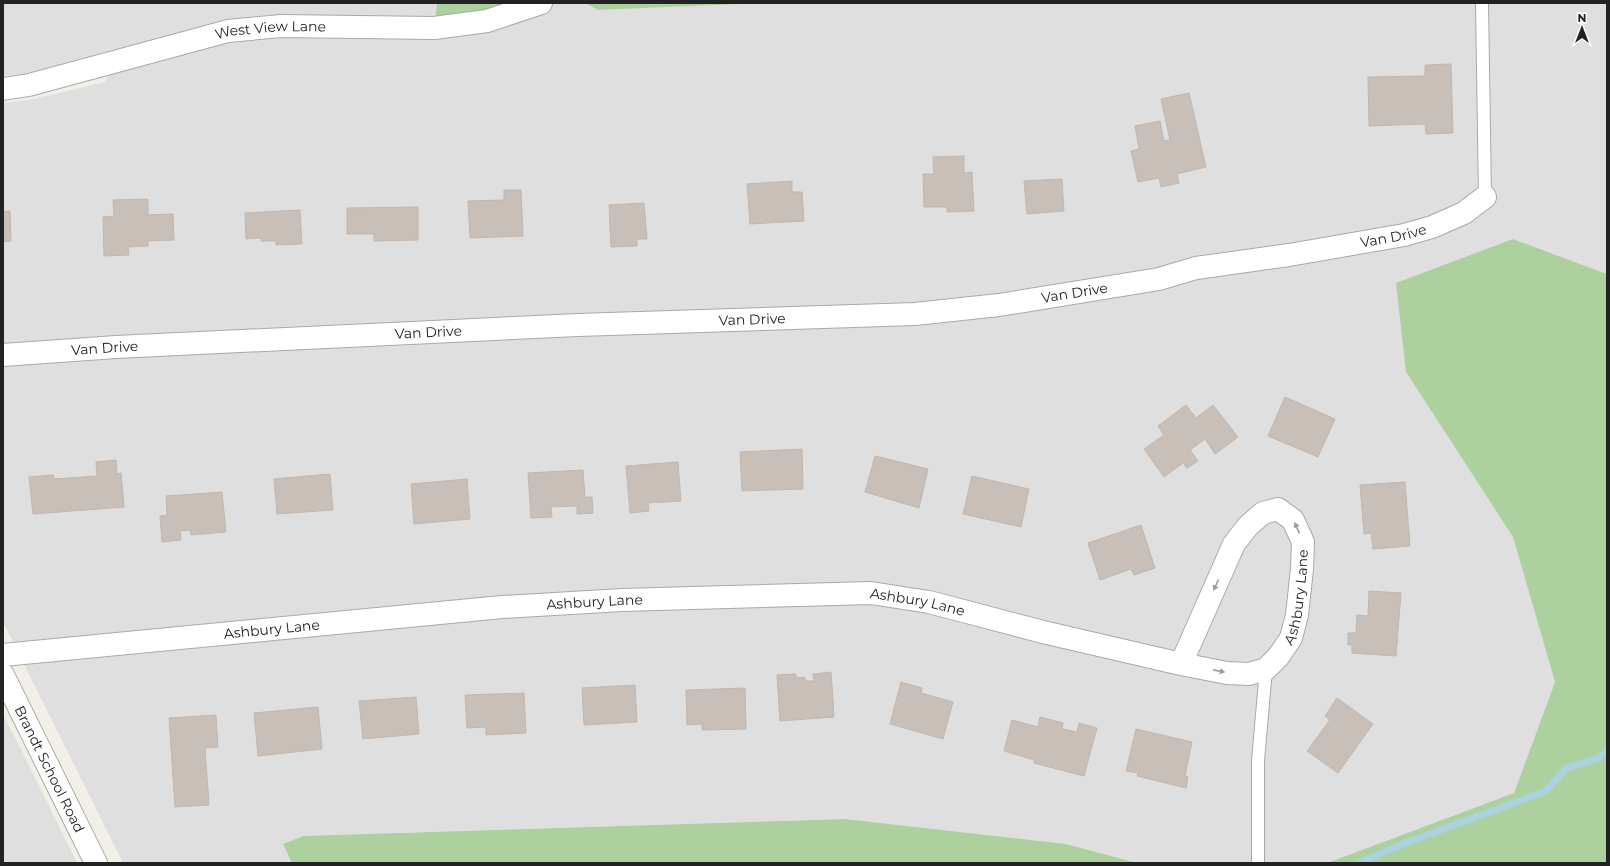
<svg xmlns="http://www.w3.org/2000/svg" width="1610" height="866" font-family="Montserrat,sans-serif">
<style>
.residential{fill:#e0dfdf}
.forest{fill:#add19e}
.lines{fill:none;stroke-linecap:round;stroke-linejoin:round}
.stream{stroke:#aad3df;stroke-width:7}
.building{fill:#c7bfb8;stroke:#c4b6ab}
.service-casing{stroke:#a9a9a9;stroke-width:14}
.minor-casing{stroke:#a9a9a9;stroke-width:24}
.tertiary-casing{stroke:#a9a9a9;stroke-width:24}
.service{stroke:#fff;stroke-width:12}
.minor{stroke:#fff;stroke-width:22}
.tertiary{stroke:#fff;stroke-width:22}
.oneway{fill:#9c9c9c}
.labels{text-anchor:middle;stroke-width:4;stroke-linejoin:round;paint-order:stroke}
.street-label{font-size:14px;fill:#222;stroke:#fff}
</style>
<rect width="100%" height="100%" fill="#f2efe9"/>
<g class="residential">
<polygon points="3,3 437,3 434,28 541,3 585,3 598,10 763,3 1607,3 1607,274 1513,239 1406,372 1513,537 1555,682 1514,793 1327,863 1137,863 1066,844 845,819 303,836 283,844 292,863 123,863 3,622 3,103 29,100 105,82 114,49 30,73 3,76"/>
<polygon points="3,715 21,749 77,863 3,863"/>
</g>
<g class="forest">
<polygon points="437,3 541,3 434,28"/>
<polygon points="585,3 763,3 598,10"/>
<polygon points="1513,239 1607,274 1607,863 1327,863 1514,793 1555,682 1513,537 1406,372 1396,283"/>
<polygon points="845,819 1066,844 1137,863 292,863 283,844 303,836"/>
</g>
<g class="lines">
<polyline class="stream" points="1359,863 1405,843 1546,791 1566,768 1599,758 1607,751"/>
</g>
<g class="building">
<polygon points="1451,64 1453,133 1426,134 1425,124 1369,126 1368,77 1425,76 1425,65"/>
<polygon points="1189,93 1206,167 1177,174 1179,183 1161,187 1159,178 1138,182 1131,151 1139,149 1135,126 1160,121 1164,141 1170,140 1161,99"/>
<polygon points="964,156 964,173 972,172 974,211 947,212 947,207 924,207 923,174 934,174 933,157"/>
<polygon points="1062,179 1064,211 1027,214 1024,181"/>
<polygon points="792,181 792,192 802,192 804,221 750,224 747,184"/>
<polygon points="504,190 521,190 523,236 470,238 468,201 504,200"/>
<polygon points="148,199 148,215 173,214 174,240 148,241 148,246 128,247 129,255 104,256 103,217 114,216 113,200"/>
<polygon points="644,203 647,239 637,239 637,246 611,247 609,205"/>
<polygon points="418,207 418,240 374,241 374,234 347,234 347,208"/>
<polygon points="300,210 302,244 276,245 276,241 261,241 261,238 246,239 245,213"/>
<polygon points="10,211 11,241 3,242 3,212"/>
<polygon points="1285,397 1335,419 1318,457 1268,436"/>
<polygon points="1186,405 1196,418 1213,405 1238,437 1215,454 1205,439 1190,450 1198,461 1187,468 1183,463 1164,477 1144,449 1164,435 1158,426"/>
<polygon points="802,449 803,489 742,491 740,452"/>
<polygon points="875,456 928,469 919,508 865,492"/>
<polygon points="116,460 117,474 121,473 124,507 33,514 29,477 53,475 54,479 97,476 96,462"/>
<polygon points="678,462 681,501 648,503 649,511 630,513 626,466"/>
<polygon points="583,470 585,497 592,497 593,513 577,514 577,506 551,507 552,517 531,518 528,473"/>
<polygon points="330,474 333,510 277,514 274,479"/>
<polygon points="972,476 1029,489 1021,527 963,514"/>
<polygon points="467,479 470,519 414,524 411,484"/>
<polygon points="1405,482 1410,546 1373,549 1371,533 1364,534 1360,485"/>
<polygon points="222,492 226,532 191,535 190,530 180,531 181,540 162,542 160,516 167,515 166,496"/>
<polygon points="1141,525 1155,568 1134,575 1131,569 1100,580 1088,543"/>
<polygon points="1369,591 1401,593 1396,656 1352,653 1352,645 1348,645 1348,633 1356,633 1357,615 1368,616"/>
<polygon points="831,672 834,717 780,721 777,675 796,674 796,678 805,677 805,681 814,681 813,674"/>
<polygon points="901,682 922,688 921,693 953,702 943,739 890,724"/>
<polygon points="635,685 637,722 584,725 582,688"/>
<polygon points="745,688 746,729 702,730 702,724 687,725 686,690"/>
<polygon points="524,693 526,733 486,735 486,727 467,728 465,695"/>
<polygon points="416,697 419,734 363,739 359,701"/>
<polygon points="1337,698 1373,724 1338,773 1307,751 1330,720 1325,716"/>
<polygon points="318,707 322,749 258,756 254,713"/>
<polygon points="216,715 218,747 205,748 209,805 175,807 169,718"/>
<polygon points="1040,717 1063,723 1062,729 1077,732 1079,723 1097,728 1084,776 1034,763 1034,760 1004,751 1012,720 1038,727"/>
<polygon points="1136,729 1192,742 1185,776 1188,777 1186,788 1137,776 1138,773 1126,771"/>
</g>
<g class="lines">
<g class="service-casing">
<g id="service">
<polyline points="1482,3 1485,197"/>
<polyline points="1258,863 1258,761 1266,669"/>
</g>
</g>
<g class="minor-casing">
<g id="minor">
<path id="s1" d="M 3,89 L 29,85 L 228,31 L 281,26 L 434,28 L 487,21 L 541,3"/>
<path id="s2" d="M 3,355 L 116,347 L 578,325 L 915,314 L 999,305 L 1159,279 L 1196,268 L 1289,255 L 1404,235 L 1432,227 L 1464,213 L 1485,197"/>
<path id="s3" d="M 3,655 L 502,607 L 622,600 L 871,593 L 929,602 L 1043,632 L 1181,664 L 1227,673 L 1249,674 L 1266,669 L 1278,657 L 1291,638 L 1297,615 L 1302,569 L 1303,542 L 1293,520 L 1278,509 L 1263,513 L 1248,526 L 1234,544 L 1181,664"/>
</g>
</g>
<g class="tertiary-casing">
<g id="tertiary">
<path id="s4" d="M 3,675 L 96,863"/>
</g>
</g>
<use href="#service" class="service"/>
<use href="#minor" class="minor"/>
<use href="#tertiary" class="tertiary"/>
</g>
<defs><path id="oneway-solid" d="M-6-.8H1V-3.2L6.5 0L1 3.2V.8H-6Z"/></defs>
<g class="oneway">
<use href="#oneway-solid" transform="translate(1297 528) rotate(-113)"/>
<use href="#oneway-solid" transform="translate(1216 585) rotate(114)"/>
<use href="#oneway-solid" transform="translate(1219 671) rotate(11)"/>
</g>
<g class="labels">
<g class="street-label">
<text dy="5" stroke="none"><textPath href="#s1" startOffset="275">West View Lane</textPath></text>
<text dy="5" stroke="none"><textPath href="#s2" startOffset="1398">Van Drive</textPath></text>
<text dy="5" stroke="none"><textPath href="#s2" startOffset="1074">Van Drive</textPath></text>
<text dy="5" stroke="none"><textPath href="#s2" startOffset="750">Van Drive</textPath></text>
<text dy="5" stroke="none"><textPath href="#s2" startOffset="426">Van Drive</textPath></text>
<text dy="5" stroke="none"><textPath href="#s2" startOffset="102">Van Drive</textPath></text>
<text dy="5" stroke="none"><textPath href="#s3" startOffset="1357">Ashbury Lane</textPath></text>
<text dy="5" stroke="none"><textPath href="#s3" startOffset="594">Ashbury Lane</textPath></text>
<text dy="5" stroke="none"><textPath href="#s3" startOffset="918">Ashbury Lane</textPath></text>
<text dy="5" stroke="none"><textPath href="#s3" startOffset="270">Ashbury Lane</textPath></text>
<text dy="5" stroke="none"><textPath href="#s4" startOffset="105">Brandt School Road</textPath></text>
</g>
</g>
<rect width="1610" height="866" fill="none" stroke="#222222" stroke-width="8"/>
<g transform="translate(1582 28)" stroke="#ffffff" stroke-width="3" paint-order="stroke">
<path d="M0-3L7 15L0 10L-7 15Z" fill="#222222"/>
<text y="-6" font-size="11" font-weight="bold" text-anchor="middle" fill="#222222">N</text>
</g>
</svg>
